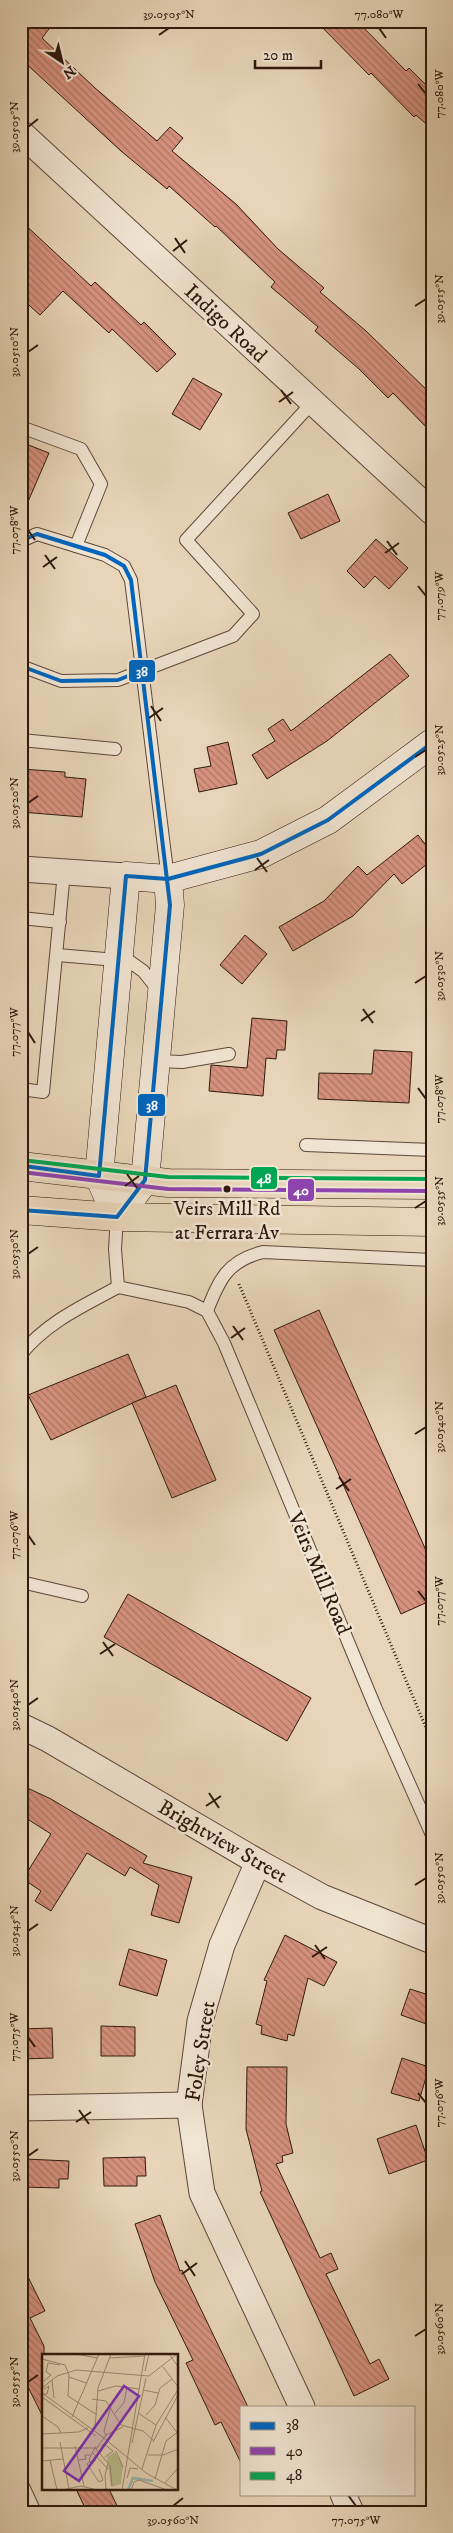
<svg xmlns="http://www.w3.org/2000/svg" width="453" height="2533" font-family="'IM FELL DW Pica',serif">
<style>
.building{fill:url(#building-back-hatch);stroke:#2e190d}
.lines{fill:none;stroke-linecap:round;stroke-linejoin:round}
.lane-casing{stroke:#5c4838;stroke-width:14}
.street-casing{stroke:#5c4838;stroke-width:27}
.secondary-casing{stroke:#2e190d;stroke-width:29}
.primary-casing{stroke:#2e190d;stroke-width:29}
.path{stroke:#2e190d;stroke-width:3;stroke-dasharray:1 2.5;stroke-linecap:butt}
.lane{stroke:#f0e4d2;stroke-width:12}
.street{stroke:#f0e4d2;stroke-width:25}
.secondary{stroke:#f0e4d2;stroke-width:28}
.primary{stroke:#e8d5b9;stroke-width:28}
.bus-1-casing{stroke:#f0e4d2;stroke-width:8}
.bus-2-casing{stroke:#f0e4d2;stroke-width:8}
.bus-3-casing{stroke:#f0e4d2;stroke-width:8}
.bus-1{stroke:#0065bd;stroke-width:4}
.bus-2{stroke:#8e44ad;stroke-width:4}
.bus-3{stroke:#00a651;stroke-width:4}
.ticks{fill:none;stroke:#2e190d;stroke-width:2}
.bus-dot{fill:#2e190d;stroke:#f0e4d2;stroke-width:2}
.labels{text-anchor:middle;stroke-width:5;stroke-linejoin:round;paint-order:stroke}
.bus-label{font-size:20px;fill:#2e190d;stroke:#f0e4d2}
.street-label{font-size:21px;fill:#2e190d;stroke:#f0e4d2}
.inset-river{fill:none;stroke:#97b9af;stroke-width:2.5}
.inset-road{fill:none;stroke:#9e8a74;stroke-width:1}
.view{fill:#7b2cbf;fill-opacity:0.15;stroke:#7b2cbf;stroke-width:2.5}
.inset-edge{fill:none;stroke:#2e190d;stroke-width:2.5}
.line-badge{stroke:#f0e4d2;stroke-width:2}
.badge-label{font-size:14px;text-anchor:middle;font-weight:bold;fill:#fff}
.neatline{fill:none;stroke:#2e190d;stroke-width:2}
.ticks-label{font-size:12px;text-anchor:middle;fill:#2e190d}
</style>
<defs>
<pattern id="building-back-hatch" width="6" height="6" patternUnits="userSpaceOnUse" patternTransform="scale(1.25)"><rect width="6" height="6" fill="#d7927f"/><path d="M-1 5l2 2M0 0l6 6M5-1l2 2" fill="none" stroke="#af7666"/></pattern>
</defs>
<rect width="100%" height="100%" fill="#e8d5b9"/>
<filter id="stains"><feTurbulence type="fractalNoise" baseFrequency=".004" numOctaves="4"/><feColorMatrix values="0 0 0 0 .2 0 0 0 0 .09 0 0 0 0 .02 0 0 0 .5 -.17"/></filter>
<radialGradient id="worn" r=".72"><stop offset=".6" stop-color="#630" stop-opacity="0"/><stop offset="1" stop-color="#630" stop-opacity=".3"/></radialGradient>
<g class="building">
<polygon points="21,21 55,21 42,38 95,88 157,141 170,127 183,138 172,151 236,204 278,249 324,288 320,292 366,331 432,395 432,433 393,393 388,398 359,369 315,331 318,327 271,287 275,282 216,226 215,227 169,186 167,189 121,151 21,59"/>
<polygon points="316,21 357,21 406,71 409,68 432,91 432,129 416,115 414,117 371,73 369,75"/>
<polygon points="21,221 91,286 95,282 141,325 144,322 176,354 157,372 112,329 109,333 63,291 40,315 21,298"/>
<polygon points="193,378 222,394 200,430 172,414"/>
<polygon points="21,442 49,453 21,518"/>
<polygon points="328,494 340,521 301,539 288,513"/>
<polygon points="376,539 408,568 389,589 375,576 364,588 347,571"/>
<polygon points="390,654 409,676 327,741 267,779 252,755 275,741 268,729 283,719 291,731"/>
<polygon points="228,742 237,784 199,792 194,769 211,766 207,747"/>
<polygon points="21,769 65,772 65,777 86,779 82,817 21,812"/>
<polygon points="418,835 432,853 432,860 402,884 394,874 353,916 293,951 279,927 324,901 358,866 367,875"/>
<polygon points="245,935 267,954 242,984 220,965"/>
<polygon points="252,1018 287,1021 285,1050 277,1050 276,1059 266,1058 263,1096 209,1091 211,1065 247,1068"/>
<polygon points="374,1050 412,1052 409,1103 318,1099 319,1073 372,1074"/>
<polygon points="319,1310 432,1564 432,1600 401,1614 274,1330"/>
<polygon points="128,1354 146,1397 51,1440 28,1395"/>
<polygon points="176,1385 216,1480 172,1498 132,1403"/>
<polygon points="128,1594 311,1698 287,1741 104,1637"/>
<polygon points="21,1785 51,1799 147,1856 143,1863 192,1877 179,1923 151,1915 159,1885 130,1867 125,1876 87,1853 51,1911 35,1901 41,1891 23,1879 51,1834 21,1815"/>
<polygon points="285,1935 337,1962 324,1986 308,1978 294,2036 288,2034 287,2041 261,2034 262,2026 256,2024 267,1981 264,1980"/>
<polygon points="129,1949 167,1960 157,1996 119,1985"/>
<polygon points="410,1989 432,1996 432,2026 401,2015"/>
<polygon points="101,2026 135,2027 135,2056 101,2056"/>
<polygon points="52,2028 53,2058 21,2059 21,2029"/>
<polygon points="402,2058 429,2067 419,2101 391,2093"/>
<polygon points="247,2067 287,2067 286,2124 293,2153 282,2156 283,2162 276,2164 320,2258 331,2253 338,2269 326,2274 370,2364 379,2359 389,2379 354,2396 260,2192 262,2191 246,2129"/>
<polygon points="416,2125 428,2160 389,2174 377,2139"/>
<polygon points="145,2157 146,2176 137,2176 137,2186 104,2186 103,2158"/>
<polygon points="25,2159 69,2161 68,2179 59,2179 59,2188 24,2187"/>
<polygon points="160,2215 180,2271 182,2270 248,2407 242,2407 242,2465 221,2422 215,2425 186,2363 193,2360 155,2282 135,2224"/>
<polygon points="21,2263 45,2311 30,2318 44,2346 44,2419 26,2383 21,2386"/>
<polygon points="76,2489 109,2489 120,2512 87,2512"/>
</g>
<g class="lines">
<g class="lane-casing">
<g id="lane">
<polyline points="21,427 81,449 101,484 76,546"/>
<polyline points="21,541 37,534 105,555 124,566 131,580 168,879"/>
<polyline points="21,666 61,681 118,680 233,636 253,614 186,540 312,403"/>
<polyline points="21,740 115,749"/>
<polyline points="21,918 60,922"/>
<polyline points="57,955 129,961 143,971 159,991"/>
<polyline points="157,1061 182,1062 229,1054"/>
<polyline points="21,1089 43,1092 64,872"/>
<polyline points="306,1145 432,1150"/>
<polyline points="117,1217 115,1249 118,1287 189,1302 207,1311 224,1343 376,1709 432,1835"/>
<path d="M 207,1311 C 219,1280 227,1261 263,1252 L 432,1260"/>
<path d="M 21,1354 C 47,1322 83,1306 118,1287"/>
<polyline points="21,1582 82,1596"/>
<polyline points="21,2482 35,2512"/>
</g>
</g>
<g class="street-casing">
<g id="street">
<polyline points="21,133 432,512"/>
<polyline points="21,869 126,876"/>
<polyline points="21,1726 48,1739 258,1862 322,1897 432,1941"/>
<polyline points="258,1862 222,1945 200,2021 189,2105 202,2193 302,2407"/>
<polyline points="21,2108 189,2105"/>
<polyline points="343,2494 351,2512"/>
</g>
</g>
<g class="secondary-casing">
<polyline id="secondary" points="168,879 170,905 145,1180 117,1217 99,1176 126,876 168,879 261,854 328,820 432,743"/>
</g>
<g class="primary-casing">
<g id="primary">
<polyline points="21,1166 168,1183 432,1185"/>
<polyline points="21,1210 117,1217 432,1222"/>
</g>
</g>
<polyline class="path" points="239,1284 432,1742"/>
<use href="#lane" class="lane"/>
<use href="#street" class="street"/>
<use href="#secondary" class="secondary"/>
<use href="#primary" class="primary"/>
<g class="bus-1-casing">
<g id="bus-1">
<polyline points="21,541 37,534 105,555 124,566 131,580 170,905 145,1180 117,1217 21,1210"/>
<polyline points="21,666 61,681 118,680 143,670"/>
<polyline points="24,1166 99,1176 126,876 168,879 261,854 328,820 432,743"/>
</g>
</g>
<g class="bus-2-casing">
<polyline id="bus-2" points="21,1172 168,1189 432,1191"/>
</g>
<g class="bus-3-casing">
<polyline id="bus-3" points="22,1160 168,1177 432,1179"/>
</g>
<use href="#bus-1" class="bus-1"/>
<use href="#bus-2" class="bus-2"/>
<use href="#bus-3" class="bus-3"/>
</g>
<path class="ticks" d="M 379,28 L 386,38M 159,35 L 169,28M 418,84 L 426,94M 28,127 L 38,119M 175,238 L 185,253M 173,251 L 187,240M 415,306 L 426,299M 28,352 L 38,345M 281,390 L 291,404M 279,402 L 293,392M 28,530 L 35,540M 387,541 L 397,555M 385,553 L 399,543M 45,555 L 55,569M 43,567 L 57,557M 418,586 L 426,596M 151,706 L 161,721M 149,718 L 163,708M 415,757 L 426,750M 28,803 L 38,796M 257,858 L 267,872M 255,870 L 269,860M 415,983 L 426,976M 363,1009 L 373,1023M 361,1021 L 375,1011M 28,1032 L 35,1043M 418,1088 L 426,1099M 127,1174 L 137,1188M 125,1186 L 139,1176M 415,1208 L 426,1201M 28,1254 L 38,1247M 233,1326 L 243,1340M 231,1338 L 245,1328M 415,1434 L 426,1427M 339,1477 L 349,1491M 336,1489 L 351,1479M 28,1535 L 35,1545M 418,1591 L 426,1601M 103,1642 L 113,1656M 100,1654 L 115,1644M 28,1705 L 38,1698M 209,1793 L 219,1808M 206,1806 L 221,1796M 415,1885 L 426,1878M 28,1931 L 38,1924M 315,1945 L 325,1959M 312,1957 L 327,1947M 28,2037 L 35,2047M 418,2093 L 426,2103M 79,2110 L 89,2124M 76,2122 L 91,2112M 28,2156 L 38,2149M 185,2261 L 195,2276M 182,2274 L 197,2263M 415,2336 L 426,2329M 28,2382 L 38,2375M 348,2495 L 356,2506M 173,2506 L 183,2498"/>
<circle class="bus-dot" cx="227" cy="1189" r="4.5"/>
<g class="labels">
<g class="bus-label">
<text x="227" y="1215">Veirs Mill Rd<tspan x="227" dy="24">at Ferrara Av</tspan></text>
</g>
<g class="street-label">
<text transform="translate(226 323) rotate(43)" y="7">Indigo Road</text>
<text transform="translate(320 1573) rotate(67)" y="7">Veirs Mill Road</text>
<text transform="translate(223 1841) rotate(30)" y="7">Brightview Street</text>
<text transform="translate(200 2051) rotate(-81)" y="7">Foley Street</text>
</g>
</g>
<g transform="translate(42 2354)">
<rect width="136" height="136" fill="#e8d5b9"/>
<path d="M 73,98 L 81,112 L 80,120 L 79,130 L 69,133 L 65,103 Z" fill="#babc8c"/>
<path class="inset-river" d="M 86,136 L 91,124 L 111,127"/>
<path class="inset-road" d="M 33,0 L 56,4M 127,0 L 137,14M 68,4 L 103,2M 0,5 L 23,11 L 27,21 L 26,42 L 55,61M 121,13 L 137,34M 103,17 L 107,0M 27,23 L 44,29M 10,26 L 12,44M 2,27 L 9,21 L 4,18 L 6,9 L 18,11M 0,34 L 15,22 L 34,16 L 107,22 L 135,0M 101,36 L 116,39M 56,37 L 74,32 L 98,35M 0,39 L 62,84 L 104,119 L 135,136M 2,40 L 5,40 L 7,32 L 2,35M 0,43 L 54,82M 50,45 L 64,47 L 79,71 L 101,77 L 112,87M 73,59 L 82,49 L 85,33M 96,59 L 114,71M 104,61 L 113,51 L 118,34 L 130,25M 0,62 L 16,73 L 19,79M 30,63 L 57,0M 123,63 L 137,81M 53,75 L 56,34 L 69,0M 0,80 L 37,78 L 46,74M 64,81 L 81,73M 18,88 L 27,135M 111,88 L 137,39M 90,89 L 104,24M 33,92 L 42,132M 54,92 L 47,105 L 49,109 L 54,106M 59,92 L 62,90 L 71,97 L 63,103M 0,94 L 53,94 L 66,109 L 63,121 L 64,136M 54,95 L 64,81 L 62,77 L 69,52M 74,97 L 81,113M 51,99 L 66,115M 106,101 L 121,101 L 137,95M 8,106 L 15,136M 37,106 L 44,105 L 43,101 L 48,101M 0,107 L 21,105M 48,107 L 45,110 L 57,128 L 61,126 L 57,115M 68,111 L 70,132M 100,115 L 114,71 L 137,34M 85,124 L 88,114 L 96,115M 113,125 L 124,87 L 137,77M 123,129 L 137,113M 20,136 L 39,132 L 55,136M 80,136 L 103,0M 89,136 L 92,128 L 97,126 L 125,136"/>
<path class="view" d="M 82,32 L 97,42 L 37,127 L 22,117 Z"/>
<rect width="136" height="136" class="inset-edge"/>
</g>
<g class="line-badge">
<rect x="128" y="659" width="28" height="24" rx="5" fill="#0065bd"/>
<rect x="137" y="1093" width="29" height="24" rx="5" fill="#0065bd"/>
<rect x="250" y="1166" width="28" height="24" rx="5" fill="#00a651"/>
<rect x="287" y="1178" width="28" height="24" rx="5" fill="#8e44ad"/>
</g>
<g class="badge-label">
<text x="142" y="676">38</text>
<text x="152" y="1110">38</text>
<text x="264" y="1183">48</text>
<text x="301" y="1195">40</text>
</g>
<rect width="453" height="2533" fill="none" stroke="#e8d5b9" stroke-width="55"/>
<rect x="240" y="2406" width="175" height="90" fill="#f0e4d2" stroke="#a29383"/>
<rect x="250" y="2422" width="25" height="8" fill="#0065bd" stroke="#a29383"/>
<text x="286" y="2430" font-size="15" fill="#2e190d">38</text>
<rect x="250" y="2447" width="25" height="8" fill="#8e44ad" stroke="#a29383"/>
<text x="286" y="2456" font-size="15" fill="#2e190d">40</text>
<rect x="250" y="2472" width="25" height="8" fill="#00a651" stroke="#a29383"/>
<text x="286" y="2480" font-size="15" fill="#2e190d">48</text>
<g transform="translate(62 62) rotate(145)" stroke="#f0e4d2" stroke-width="4" paint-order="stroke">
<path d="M0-4L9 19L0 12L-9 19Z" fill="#2e190d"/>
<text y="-8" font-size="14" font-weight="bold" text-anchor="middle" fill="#2e190d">N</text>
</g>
<path d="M255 60v8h66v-8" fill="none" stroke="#2e190d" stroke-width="2.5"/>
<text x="263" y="60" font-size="15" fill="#2e190d" stroke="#f0e4d2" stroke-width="4" paint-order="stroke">20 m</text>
<rect x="28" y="28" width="398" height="2478" class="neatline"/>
<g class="ticks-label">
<text x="169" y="18">39.0505°N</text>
<text x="379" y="18">77.080°W</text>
<text transform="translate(439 94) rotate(-90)" y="4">77.080°W</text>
<text transform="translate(14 127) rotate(-90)" y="4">39.0505°N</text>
<text transform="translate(439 299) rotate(-90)" y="4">39.0515°N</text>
<text transform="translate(14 352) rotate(-90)" y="4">39.0510°N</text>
<text transform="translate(14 530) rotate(-90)" y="4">77.078°W</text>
<text transform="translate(439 596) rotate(-90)" y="4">77.079°W</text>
<text transform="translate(439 750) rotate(-90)" y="4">39.0525°N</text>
<text transform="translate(14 803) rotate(-90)" y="4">39.0520°N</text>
<text transform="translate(439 976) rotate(-90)" y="4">39.0530°N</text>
<text transform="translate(14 1032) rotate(-90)" y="4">77.077°W</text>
<text transform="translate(439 1099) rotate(-90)" y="4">77.078°W</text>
<text transform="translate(439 1201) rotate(-90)" y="4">39.0535°N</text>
<text transform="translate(14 1254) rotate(-90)" y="4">39.0530°N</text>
<text transform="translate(439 1427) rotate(-90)" y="4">39.0540°N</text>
<text transform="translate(14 1535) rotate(-90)" y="4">77.076°W</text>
<text transform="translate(439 1601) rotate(-90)" y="4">77.077°W</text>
<text transform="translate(14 1705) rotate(-90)" y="4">39.0540°N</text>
<text transform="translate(439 1878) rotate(-90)" y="4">39.0550°N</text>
<text transform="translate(14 1931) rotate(-90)" y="4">39.0545°N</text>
<text transform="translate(14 2037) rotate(-90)" y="4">77.075°W</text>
<text transform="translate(439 2103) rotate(-90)" y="4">77.076°W</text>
<text transform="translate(14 2156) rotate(-90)" y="4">39.0550°N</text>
<text transform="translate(439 2329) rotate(-90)" y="4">39.0560°N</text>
<text transform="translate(14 2382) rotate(-90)" y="4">39.0555°N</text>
<text x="173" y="2524">39.0560°N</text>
<text x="356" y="2524">77.075°W</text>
</g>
<rect width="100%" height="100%" filter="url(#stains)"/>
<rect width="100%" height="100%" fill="url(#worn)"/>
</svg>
